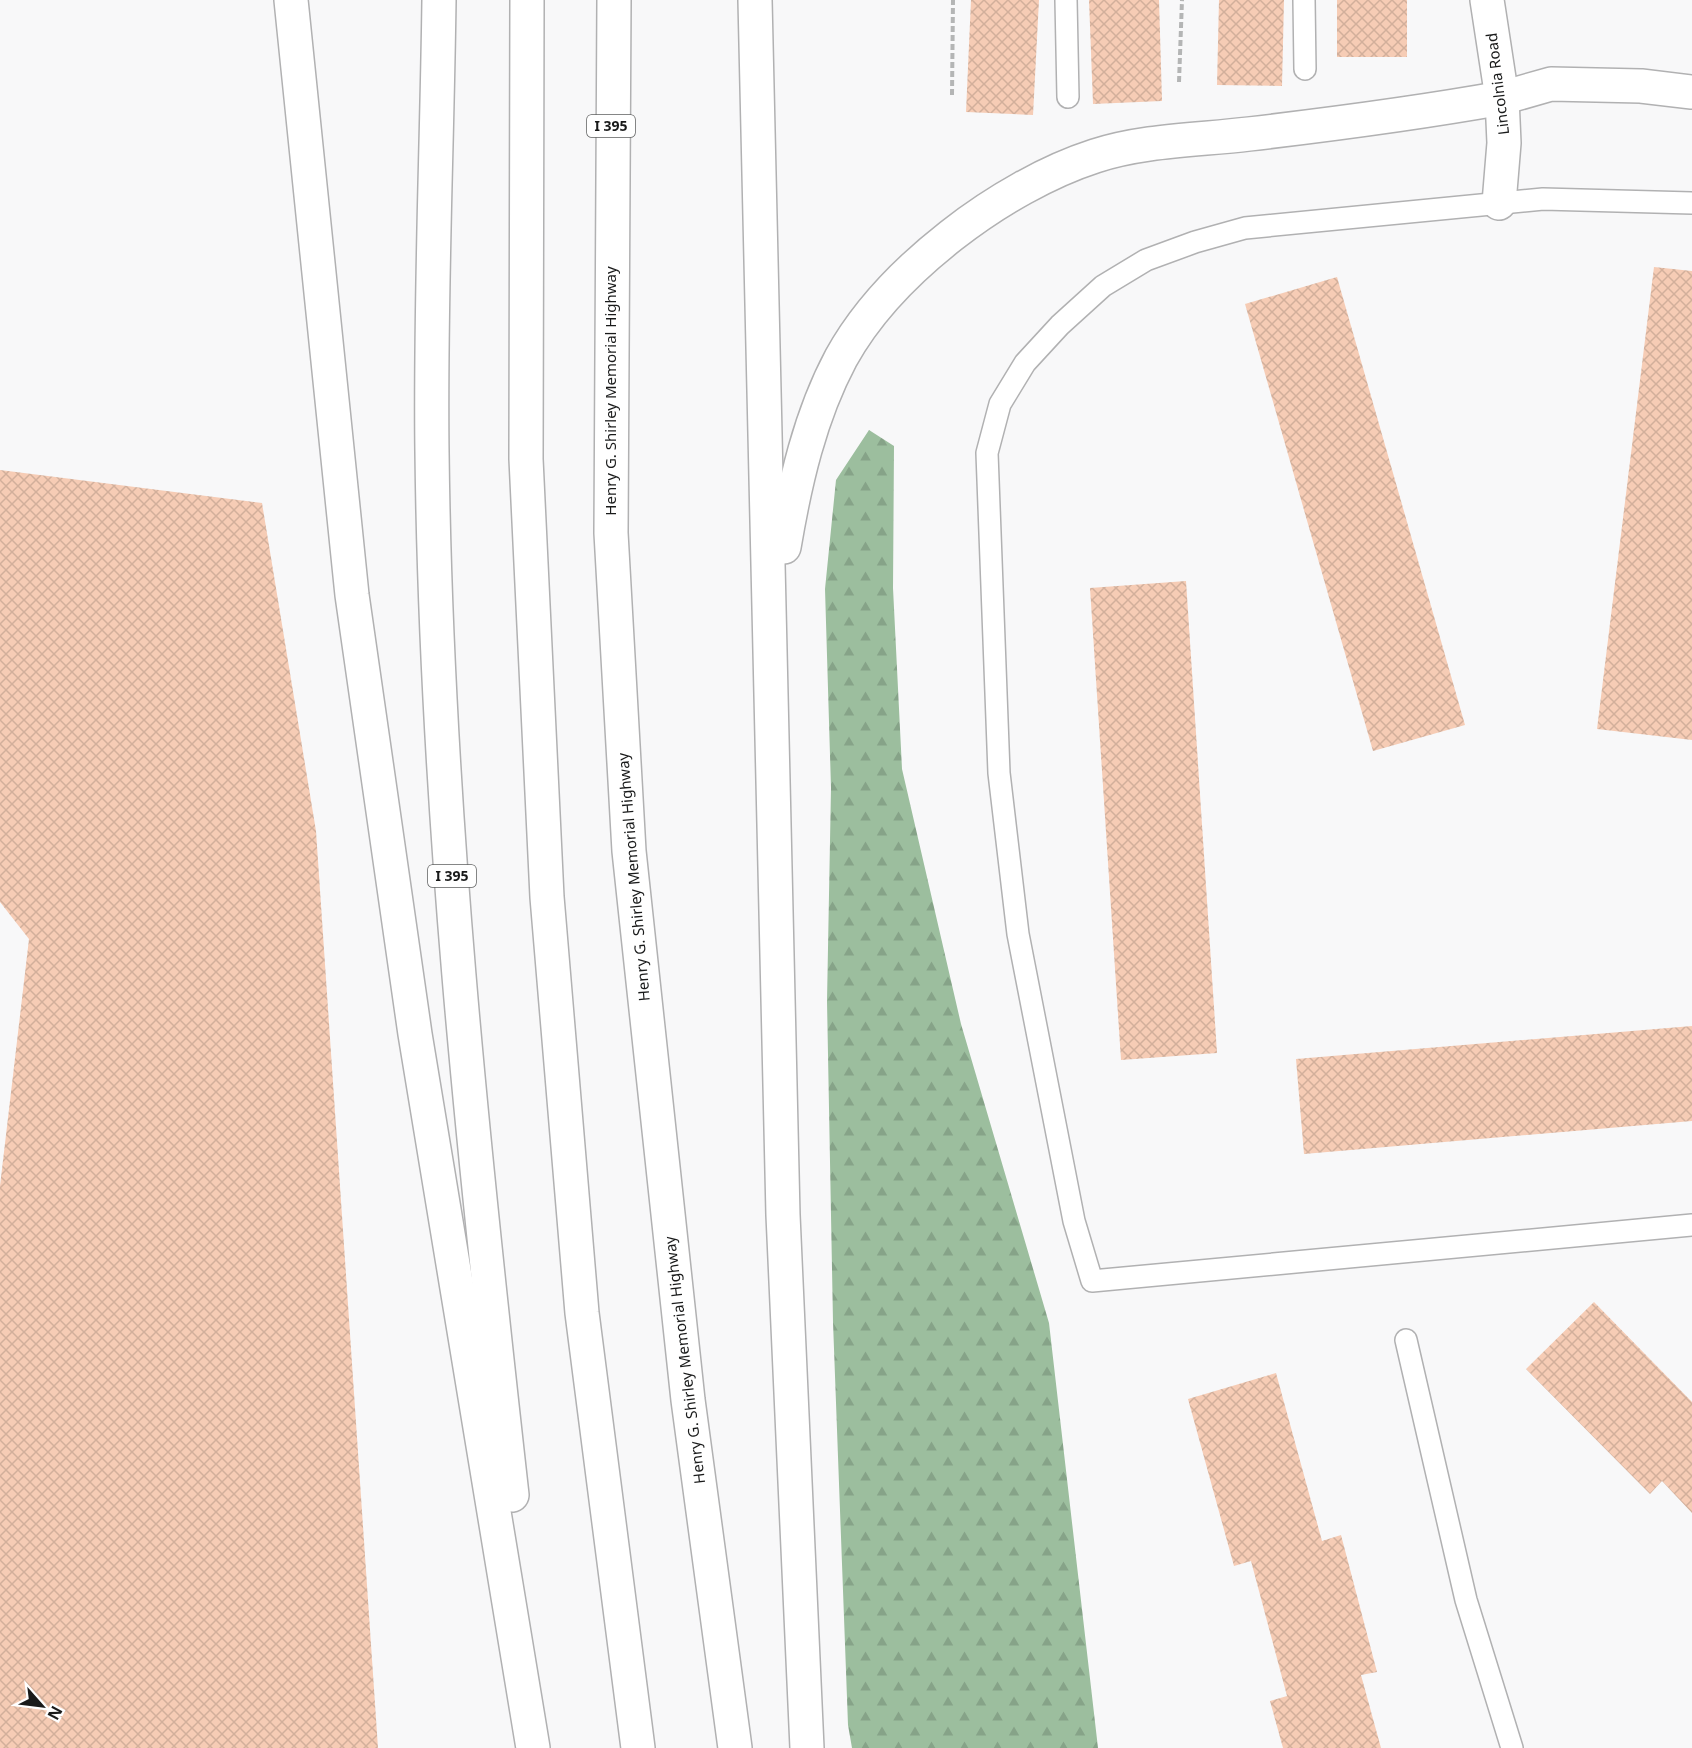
<svg xmlns="http://www.w3.org/2000/svg" width="1692" height="1748" font-family="'Noto Sans',sans-serif">
<style>
.forest{fill:url(#forest-firs)}
.building{fill:url(#building-cross-hatch)}
.lines{fill:none;stroke-linecap:round;stroke-linejoin:round}
.service-casing{stroke:#b1b1b2;stroke-width:24}
.minor-casing{stroke:#b1b1b2;stroke-width:36}
.tertiary-casing{stroke:#b1b1b2;stroke-width:36}
.motorway-casing{stroke:#b1b1b2;stroke-width:36}
.path{stroke:#b4b5b5;stroke-width:4;stroke-dasharray:6 3;stroke-linecap:butt}
.service{stroke:#fff;stroke-width:21}
.minor{stroke:#fff;stroke-width:33}
.tertiary{stroke:#fff;stroke-width:33}
.motorway{stroke:#fff;stroke-width:33}
.labels{text-anchor:middle;stroke-width:4.5;stroke-linejoin:round;paint-order:stroke}
.shield{fill:#fff;stroke:#5e5f5f;stroke-width:1.5}
.shield-label{font-size:14px;font-weight:bold;fill:#191a1a}
.street-label{font-size:15px;fill:#191a1a;stroke:#fff}
</style>
<defs>
<pattern id="forest-firs" width="22" height="20" patternUnits="userSpaceOnUse" patternTransform="scale(1.5)"><rect width="22" height="20" fill="#9cbe9e"/><path d="M5 1l3.5 6h-7zM16 11l3.5 6h-7z" fill="#86a388"/></pattern>
<pattern id="building-cross-hatch" width="8" height="8" patternUnits="userSpaceOnUse" patternTransform="scale(1.5)"><rect width="8" height="8" fill="#f6ccb5"/><path d="M0 0l8 8M0 8l8-8" fill="none" stroke="#d2af9b"/></pattern>
</defs>
<rect width="100%" height="100%" fill="#f8f8f9"/>
<polygon class="forest" points="869,430 894,446 893,588 902,769 961,1024 1049,1323 1098,1748 852,1748 848,1725 833,1322 827,1001 831,788 825,589 836,480"/>
<g class="building">
<polygon points="971,0 1039,0 1033,115 966,112"/>
<polygon points="1089,0 1159,0 1162,101 1093,104"/>
<polygon points="1219,0 1284,0 1282,86 1217,85"/>
<rect x="1337" y="0" width="70" height="57"/>
<polygon points="1654,267 1692,271 1692,740 1597,729"/>
<polygon points="1337,277 1465,725 1373,751 1245,304"/>
<polygon points="0,470 262,503 316,831 378,1748 0,1748 0,1186 29,939 0,902"/>
<polygon points="1186,581 1217,1053 1121,1060 1090,588"/>
<polygon points="1692,1026 1692,1121 1304,1154 1296,1059"/>
<polygon points="1594,1302 1692,1402 1692,1513 1662,1481 1650,1494 1526,1369"/>
<polygon points="1276,1373 1322,1541 1341,1535 1377,1672 1361,1675 1381,1748 1283,1748 1270,1701 1287,1696 1251,1561 1234,1566 1188,1399"/>
</g>
<g class="lines">
<g class="service-casing">
<g id="service">
<polyline points="1066,0 1068,97"/>
<polyline points="1304,0 1305,69"/>
<polyline points="1692,203 1543,199 1245,228 1195,242 1146,260 1103,286 1060,325 1025,363 1000,404 987,453 999,773 1018,934 1074,1221 1092,1281 1692,1225"/>
<polyline points="1406,1340 1466,1600 1512,1748"/>
</g>
</g>
<g class="minor-casing">
<polyline id="minor" points="1487,0 1502,98 1504,143 1499,203"/>
</g>
<g class="tertiary-casing">
<polyline id="tertiary" points="1502,98 1551,84 1641,86 1692,92"/>
</g>
<g class="motorway-casing">
<g id="motorway">
<polyline points="291,0 352,595 415,1034 533,1748"/>
<path d="M 439,0 C 437,150 430,301 432,452 C 436,800 473,1149 512,1495"/>
<polyline points="527,0 526,459 547,897 582,1313 638,1748"/>
<polyline points="614,0 611,533 629,851 688,1400 735,1748"/>
<polyline points="755,0 783,1215 807,1748"/>
<path d="M 784,547 C 795,482 810,416 841,358 C 889,271 1002,186 1095,156 C 1144,140 1199,140 1249,134 C 1334,124 1418,113 1502,98"/>
</g>
</g>
<g class="path">
<polyline points="1179,82 1182,0"/>
<polyline points="952,95 953,0"/>
</g>
<use href="#service" class="service"/>
<use href="#minor" class="minor"/>
<use href="#tertiary" class="tertiary"/>
<use href="#motorway" class="motorway"/>
</g>
<g class="labels">
<g class="shield">
<rect x="587" y="115" width="48" height="22" rx="4.5"/>
<rect x="428" y="865" width="48" height="22" rx="4.5"/>
</g>
<g class="shield-label">
<text x="611" y="131">I 395</text>
<text x="452" y="881">I 395</text>
</g>
<g class="street-label">
<text transform="translate(1498 84) rotate(-97)" y="5">Lincolnia Road</text>
<text transform="translate(611 391) rotate(-90)" y="5">Henry G. Shirley Memorial Highway</text>
<text transform="translate(634 877) rotate(-95)" y="5">Henry G. Shirley Memorial Highway</text>
<text transform="translate(685 1360) rotate(-97)" y="5">Henry G. Shirley Memorial Highway</text>
</g>
</g>
<g transform="translate(42 1706) rotate(118)" stroke="#ffffff" stroke-width="4.5" paint-order="stroke">
<path d="M0-4.5L10 22L0 15L-10 22Z" fill="#191a1a"/>
<text y="-9" font-size="16" font-weight="bold" text-anchor="middle" fill="#191a1a">N</text>
</g>
</svg>
